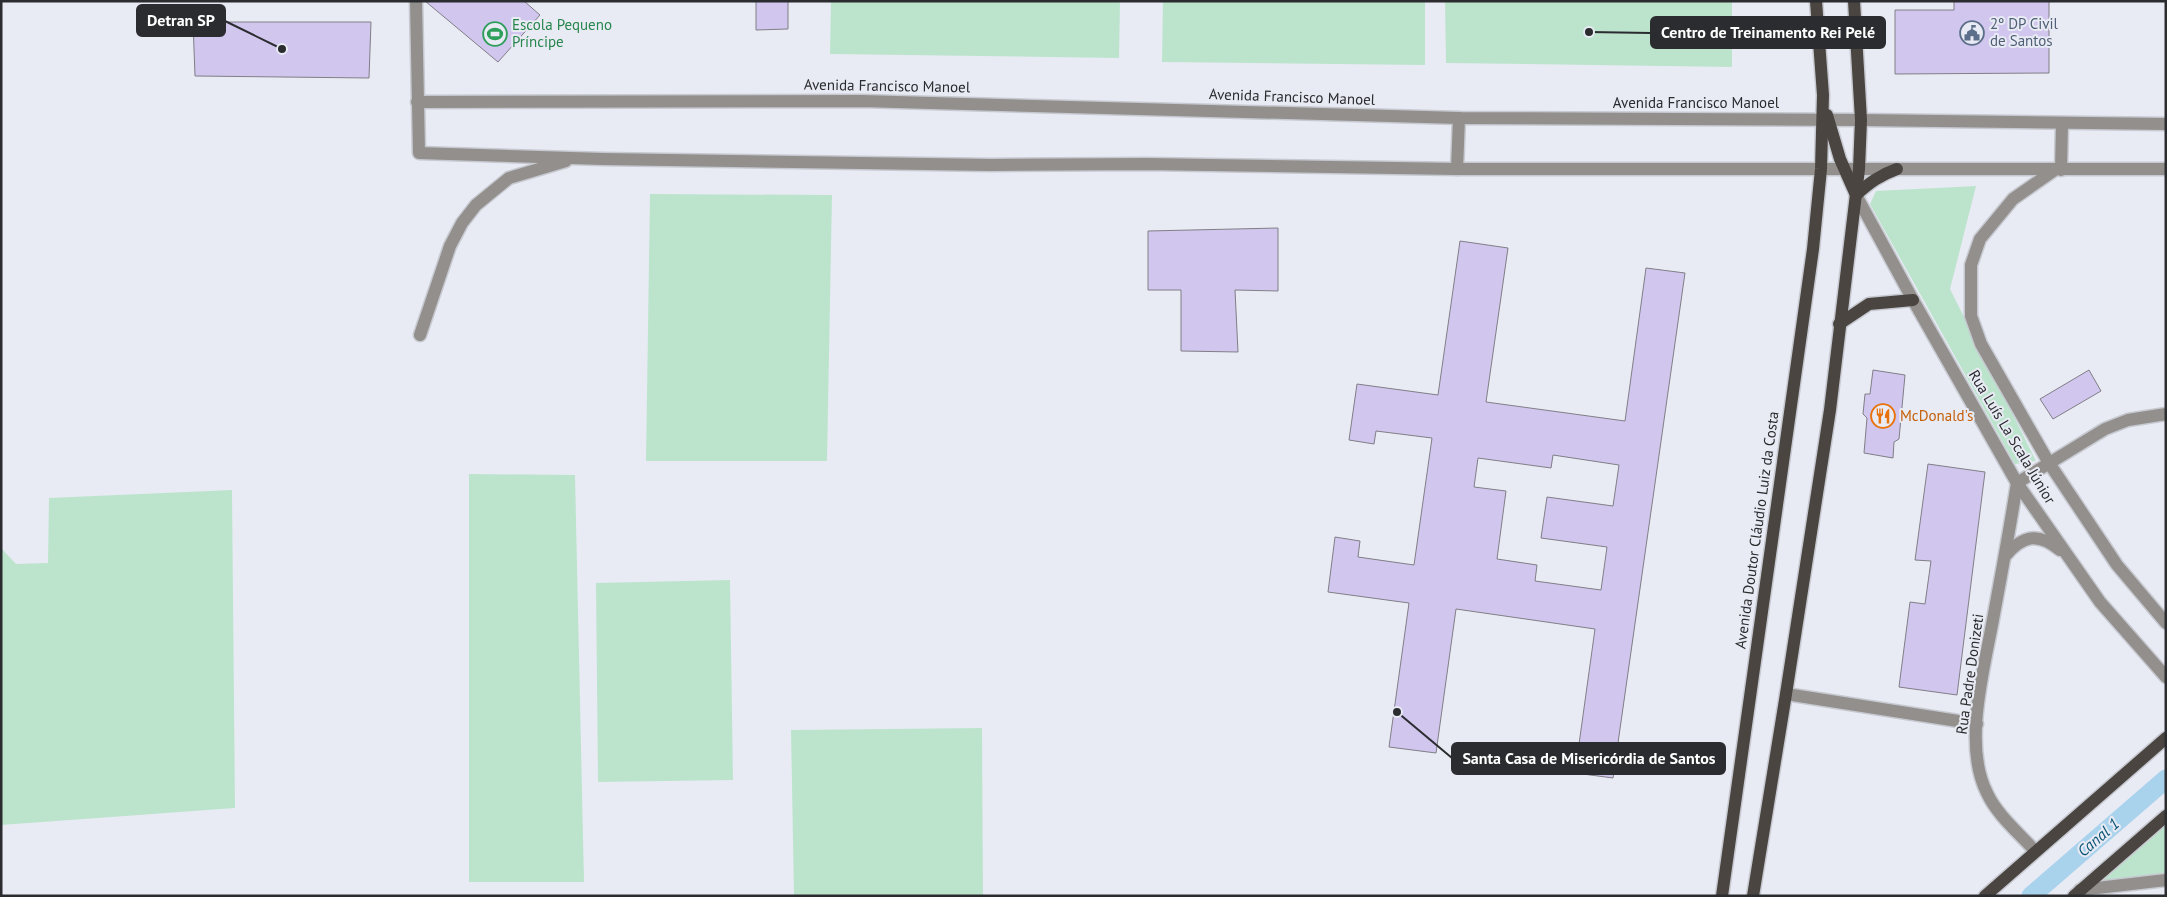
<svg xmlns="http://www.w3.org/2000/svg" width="2167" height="897" font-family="'PT Sans',sans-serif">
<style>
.green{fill:#bce4cd}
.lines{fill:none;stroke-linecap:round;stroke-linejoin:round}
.canal{stroke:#a9d2ec;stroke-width:19}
.building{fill:#d1c6ee;stroke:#807e86;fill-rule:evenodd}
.minor-casing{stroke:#c7c9d1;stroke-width:15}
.major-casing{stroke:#c7c9d1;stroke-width:15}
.minor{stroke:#928f8c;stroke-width:12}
.major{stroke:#4a4540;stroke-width:12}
.labels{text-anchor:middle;stroke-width:4;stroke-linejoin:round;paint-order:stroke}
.service-label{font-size:15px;fill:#4e5e75;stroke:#e9ebf4;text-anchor:start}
.leisure-label{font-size:15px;fill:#27864d;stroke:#e9ebf4;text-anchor:start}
.street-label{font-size:15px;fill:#2b2c2f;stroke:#e9ebf4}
.food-label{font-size:15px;fill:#c56008;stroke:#e9ebf4;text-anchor:start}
.water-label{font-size:16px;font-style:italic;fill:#0c5677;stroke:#e9ebf4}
.leader{fill:none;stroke:#2b2c2f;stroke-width:2}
.callout-dot{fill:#2b2c2f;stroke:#e9ebf4;stroke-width:2}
.callout{fill:#2b2c2f;stroke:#2b2c2f;stroke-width:2}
.callout-label{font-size:16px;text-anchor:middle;font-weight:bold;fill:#fff}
</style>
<rect width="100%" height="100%" fill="#e9ebf4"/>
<g class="green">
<polygon points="831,1 1120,1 1119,58 830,54"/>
<polygon points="1163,1 1425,1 1425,65 1162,62"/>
<polygon points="1445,1 1732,1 1732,67 1446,63"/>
<polygon points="1976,186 1950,289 2036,461 2015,464 1870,204 1876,191"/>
<polygon points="650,194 832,195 827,461 646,461"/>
<polygon points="469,474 575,475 584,882 469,882"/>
<polygon points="232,490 235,808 1,825 1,548 16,564 48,563 49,498"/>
<polygon points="730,580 733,780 598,782 596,583"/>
<polygon points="982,728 983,896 794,896 791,730"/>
<polygon points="2166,824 2166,874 2094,884"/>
</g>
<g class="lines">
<polyline class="canal" points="2031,896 2166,779"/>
</g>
<g class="building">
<polygon points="425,1 524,1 540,15 498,62"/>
<polygon points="756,1 788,1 788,29 756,30"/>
<polygon points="1954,1 2049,1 2049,73 1895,74 1895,10 1954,10"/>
<polygon points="193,22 371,22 369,78 195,76"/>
<polygon points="1278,228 1278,291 1235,290 1238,352 1181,351 1181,290 1148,290 1148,231"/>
<path d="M 1460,241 L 1508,248 L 1486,402 L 1625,421 L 1646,268 L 1685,273 L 1613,778 L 1575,773 L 1595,629 L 1456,609 L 1436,753 L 1389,747 L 1409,603 L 1328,592 L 1335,537 L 1360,541 L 1358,557 L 1414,565 L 1432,438 L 1376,431 L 1374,444 L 1349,440 L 1357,384 L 1438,395 ZM 1553,455 L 1619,465 L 1613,506 L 1547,497 L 1541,538 L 1607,547 L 1601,590 L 1535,581 L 1537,565 L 1497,559 L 1506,491 L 1474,487 L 1478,458 L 1551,468 Z"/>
<polygon points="1873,370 1905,375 1899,439 1894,442 1893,458 1864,453 1867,418 1863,414 1865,394 1870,394"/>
<polygon points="2089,370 2101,391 2053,419 2040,399"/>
<polygon points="1928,464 1985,472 1957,695 1899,687 1910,602 1925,604 1931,561 1915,560"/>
</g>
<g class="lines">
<g class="minor-casing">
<g id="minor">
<polyline points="416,1 419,153 603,159 991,165 1147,164 1457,169 2166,169"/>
<polyline points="417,102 862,101 1459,118 1861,120 2166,124"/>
<polyline points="1457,169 1459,118"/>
<polyline points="2056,169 2013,199 1980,239 1971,265 1971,316 1981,344 2049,463 2117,565 2166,623"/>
<polyline points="2061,170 2062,123"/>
<polyline points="1856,195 1913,300 2017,483 2100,602 2166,677"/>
<polyline points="420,335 450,246 462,223 476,205 509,178 566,161"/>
<path d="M 2005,556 C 2023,535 2038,532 2060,550"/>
<polyline points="1786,694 1977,724"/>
<path d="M 2035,851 C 2019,833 1997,815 1987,793 C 1962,744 1985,666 1994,614 C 2002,571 2010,527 2017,483 L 2105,429 L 2128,420 L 2166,414"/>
<polyline points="2080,890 2166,880"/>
</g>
</g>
<g class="major-casing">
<g id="major">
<polyline points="1827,115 1840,159 1856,195"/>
<path d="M 1856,195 C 1869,183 1880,175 1897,169"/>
<polyline points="1839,324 1869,304 1913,300"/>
<polyline points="1722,896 1813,249 1821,169 1823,95 1816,1"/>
<polyline points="1753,896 1786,694 1830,410 1859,169 1861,120 1854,1"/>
<polyline points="1985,896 2166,738"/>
<polyline points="2074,896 2166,816"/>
</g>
</g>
<use href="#minor" class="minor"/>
<use href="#major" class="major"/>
</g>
<defs>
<g id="civic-ring" transform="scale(1.25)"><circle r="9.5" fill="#e9ebf4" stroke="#5c6f8a" stroke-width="1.5"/><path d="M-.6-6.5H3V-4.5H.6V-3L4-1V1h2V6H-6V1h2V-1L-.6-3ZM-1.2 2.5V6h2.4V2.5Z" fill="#5c6f8a"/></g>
<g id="stadium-ring" transform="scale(1.25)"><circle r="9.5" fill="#e9ebf4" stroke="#2e9e5b" stroke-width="1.5"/><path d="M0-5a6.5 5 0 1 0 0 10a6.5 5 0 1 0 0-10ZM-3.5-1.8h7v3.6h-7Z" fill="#2e9e5b"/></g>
<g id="restaurant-ring" transform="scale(1.25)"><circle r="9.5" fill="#e9ebf4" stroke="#e8710a" stroke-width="1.5"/><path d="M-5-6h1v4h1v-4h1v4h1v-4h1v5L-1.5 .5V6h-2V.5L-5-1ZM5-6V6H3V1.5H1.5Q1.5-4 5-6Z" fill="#e8710a"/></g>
</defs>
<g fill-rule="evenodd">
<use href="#civic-ring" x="1972" y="33"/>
<use href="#stadium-ring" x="495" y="34"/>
<use href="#restaurant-ring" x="1883" y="416"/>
</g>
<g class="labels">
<g class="service-label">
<text x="1990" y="29">2º DP Civil<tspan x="1990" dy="17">de Santos</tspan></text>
</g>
<g class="leisure-label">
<text x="512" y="30">Escola Pequeno<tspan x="512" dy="17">Príncipe</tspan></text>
</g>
<g class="street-label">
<text transform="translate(887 86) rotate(1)" y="5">Avenida Francisco Manoel</text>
<text transform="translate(1292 97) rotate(2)" y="5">Avenida Francisco Manoel</text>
<text x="1696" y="108">Avenida Francisco Manoel</text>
<text transform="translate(2012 437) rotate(59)" y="5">Rua Luís La Scala Júnior</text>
<text transform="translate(1757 530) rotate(-82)" y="5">Avenida Doutor Cláudio Luiz da Costa</text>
<text transform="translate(1970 674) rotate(-82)" y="5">Rua Padre Donizeti</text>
</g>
<g class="food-label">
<text x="1900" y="421">McDonald's</text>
</g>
<g class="water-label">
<text transform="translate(2098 837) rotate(-41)" y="6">Canal 1</text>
</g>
</g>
<path class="leader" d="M282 49L225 21M1589 32L1651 33M1397 712L1452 758"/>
<g class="callout-dot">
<circle cx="282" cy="49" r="5"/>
<circle cx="1589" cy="32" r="5"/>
<circle cx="1397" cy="712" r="5"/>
</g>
<g class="callout">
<rect x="137" y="5" width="88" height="31" rx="5"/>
<rect x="1651" y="17" width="234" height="31" rx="5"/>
<rect x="1452" y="743" width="273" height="31" rx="5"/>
</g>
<g class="callout-label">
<text x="181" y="26">Detran SP</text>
<text x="1768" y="38">Centro de Treinamento Rei Pelé</text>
<text x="1589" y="764">Santa Casa de Misericórdia de Santos</text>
</g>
<rect width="2167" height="897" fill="none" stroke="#2b2c2f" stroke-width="5"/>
</svg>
